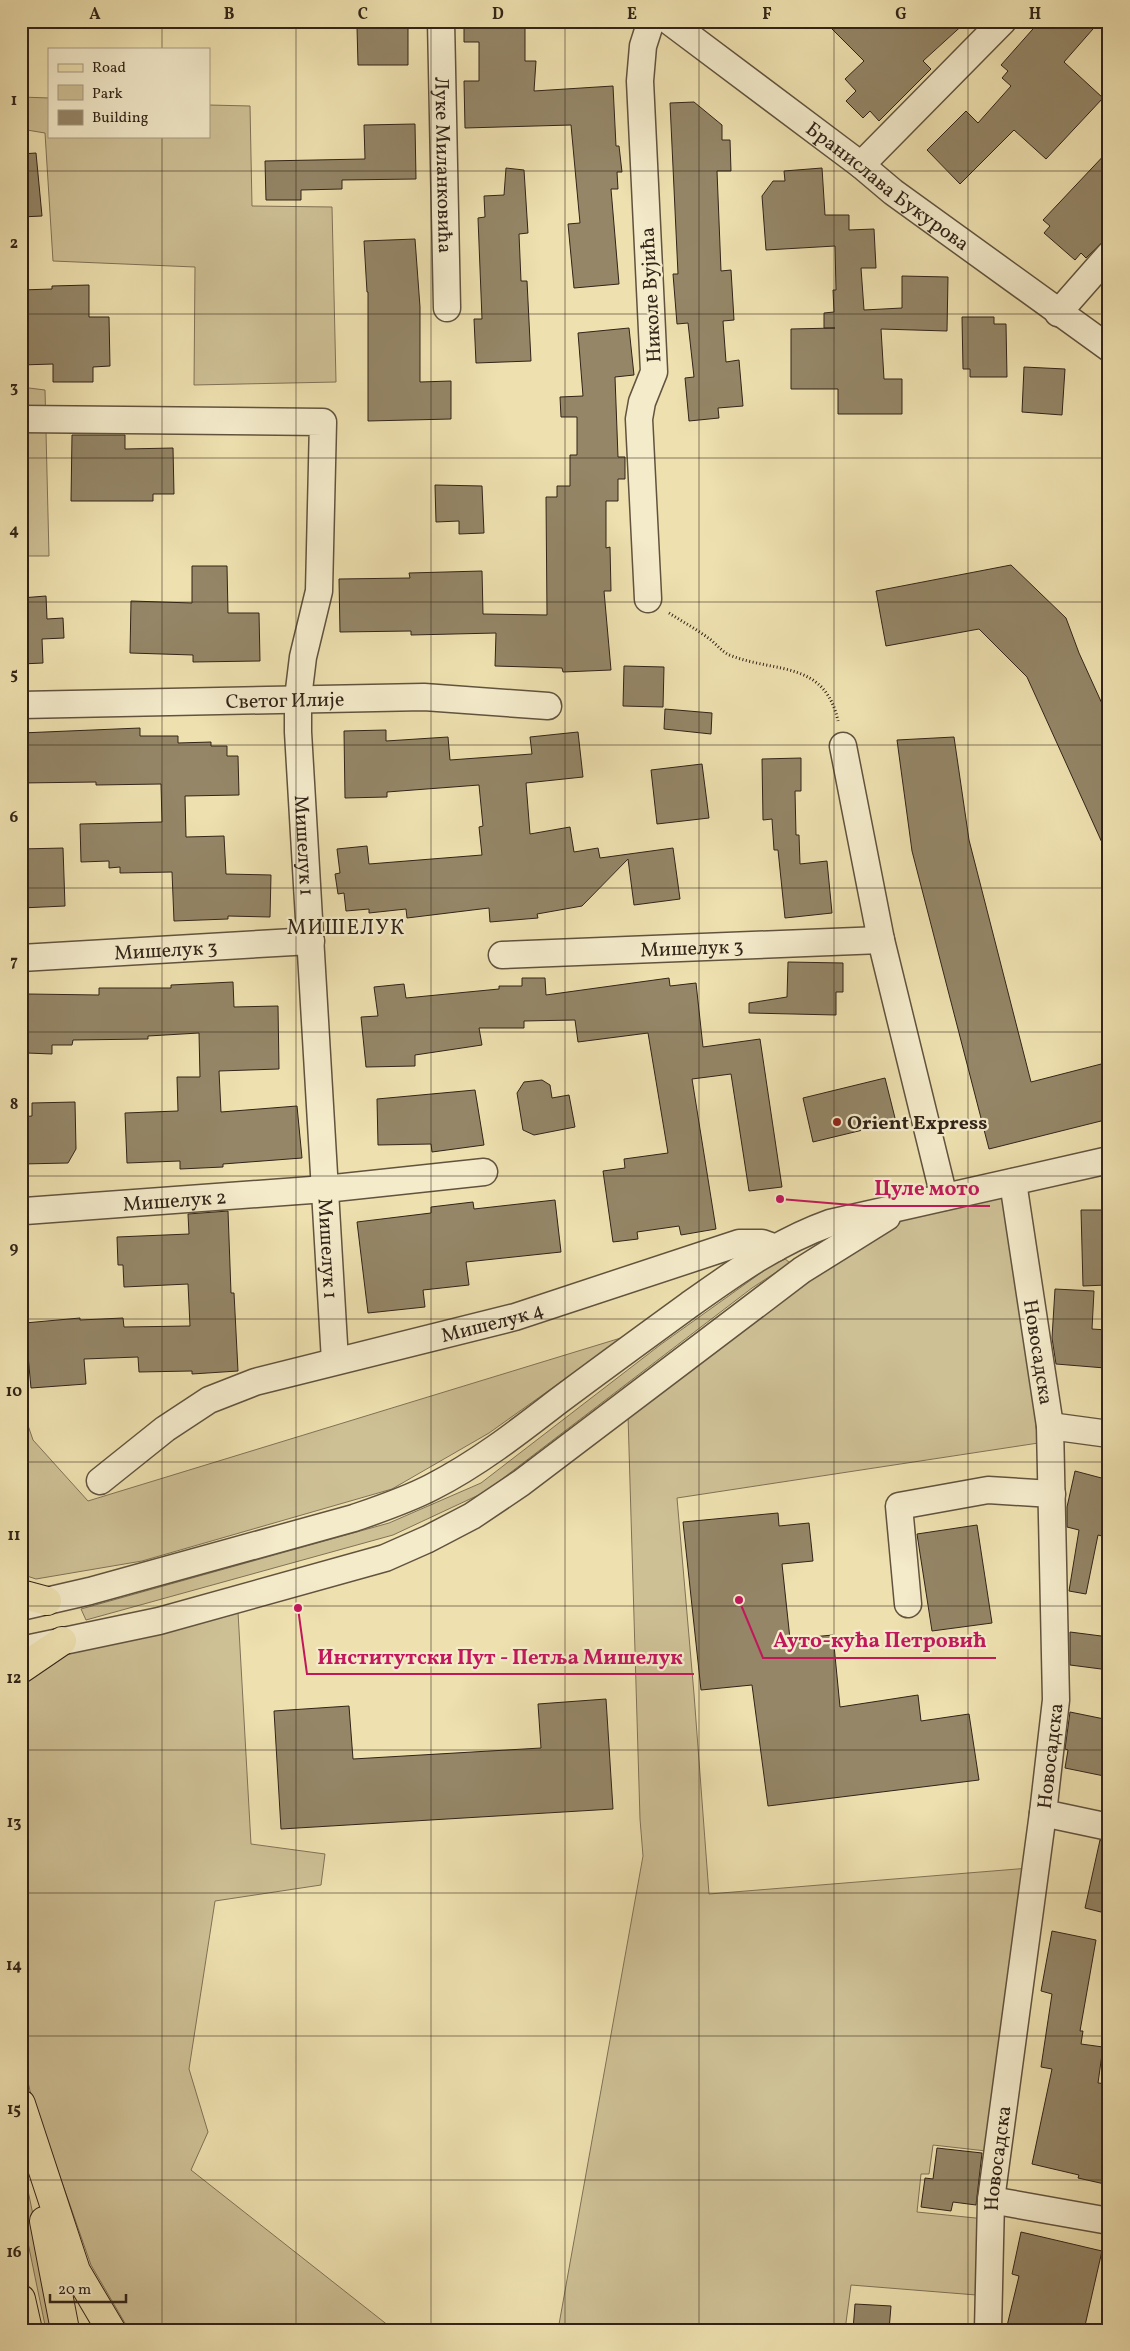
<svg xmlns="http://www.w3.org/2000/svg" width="1130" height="2351" font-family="Vollkorn,serif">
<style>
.green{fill:#cec095;stroke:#807256}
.building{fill:#948667;stroke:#322418}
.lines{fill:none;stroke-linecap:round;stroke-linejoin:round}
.minor-casing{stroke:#61533e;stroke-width:29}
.major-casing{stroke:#322418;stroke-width:30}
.highway-casing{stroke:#322418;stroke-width:30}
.path{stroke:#322418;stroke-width:3;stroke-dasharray:1 2.5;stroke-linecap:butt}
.minor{stroke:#f4ebcb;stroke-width:26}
.major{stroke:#eee0af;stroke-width:28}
.highway{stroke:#eee0af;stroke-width:28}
.grid{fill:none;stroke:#322418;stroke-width:1;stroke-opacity:0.55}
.poi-dot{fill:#8f2418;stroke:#f4ebcb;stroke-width:2}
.labels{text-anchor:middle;stroke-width:4.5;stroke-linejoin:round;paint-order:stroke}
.street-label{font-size:20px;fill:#322418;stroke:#f4ebcb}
.poi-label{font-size:20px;font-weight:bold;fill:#322418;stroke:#f4ebcb;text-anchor:start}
.neighbourhood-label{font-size:21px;letter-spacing:1px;fill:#322418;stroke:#f4ebcb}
.leader{fill:none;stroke:#c2185b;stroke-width:2}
.callout-dot{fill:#c2185b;stroke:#f4ebcb;stroke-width:2}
.callout-label{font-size:21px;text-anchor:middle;font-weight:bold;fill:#c2185b;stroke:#f4ebcb;stroke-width:4.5;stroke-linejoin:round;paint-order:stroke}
.neatline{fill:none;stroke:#322418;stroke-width:2}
.grid-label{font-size:16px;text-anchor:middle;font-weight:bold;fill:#322418}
</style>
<rect width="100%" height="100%" fill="#eee0af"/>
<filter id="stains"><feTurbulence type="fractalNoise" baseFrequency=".004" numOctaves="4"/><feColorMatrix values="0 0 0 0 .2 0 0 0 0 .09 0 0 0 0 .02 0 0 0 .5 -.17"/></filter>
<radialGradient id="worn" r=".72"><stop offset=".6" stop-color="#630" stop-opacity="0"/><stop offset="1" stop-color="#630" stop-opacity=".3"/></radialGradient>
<g class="green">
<polygon points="21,97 49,98 49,136 209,136 209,105 250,106 252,206 332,207 336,382 194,385 195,267 53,261 45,133 21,129"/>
<polygon points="21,387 45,390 49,556 21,556"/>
<polygon points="1008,1194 1045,1442 677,1498 694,1694 709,1894 1042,1867 1004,2153 933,2145 929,2174 921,2174 917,2212 995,2220 989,2296 851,2285 845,2330 558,2330 643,1856 640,1819 628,1415 809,1274 908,1217"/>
<polygon points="783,1257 790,1263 752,1288 485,1492 393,1535 86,1620 81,1609 389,1523 481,1483 660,1345"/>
<polygon points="624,1337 489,1433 392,1489 142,1561 36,1579 21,1574 21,1405 33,1440 88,1501"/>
<polygon points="238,1612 251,1844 325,1854 321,1885 215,1901 189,2069 208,2132 191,2170 389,2326 398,2330 129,2330 91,2265 30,2091 21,2050 21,1676 67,1649"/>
<polygon points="21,2157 57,2330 46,2330 21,2209"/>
</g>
<g class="building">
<polygon points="464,21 525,21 525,61 536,61 534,91 613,86 616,146 619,146 622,172 617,172 618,189 611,189 619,284 574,288 568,224 580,223 571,125 465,128 464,81 479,81 479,42 464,42"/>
<polygon points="824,21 967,21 923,61 931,69 879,121 870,111 863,118 846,101 856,91 845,79 864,61"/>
<polygon points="1040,21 1100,21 1064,62 1103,98 1046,159 1014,130 960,184 927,150 966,111 978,123 1011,86 1002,78 1008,71 1001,65"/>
<polygon points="408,26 408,65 358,65 357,27"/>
<polygon points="694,102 722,125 722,140 730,140 731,171 717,171 721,271 731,270 734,320 723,321 726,362 739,360 743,406 718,408 719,418 689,421 685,378 694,377 688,323 677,324 673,274 678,274 670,103"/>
<polygon points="415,124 416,179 342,180 342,189 301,190 301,200 266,200 265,161 365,159 364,125"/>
<polygon points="1109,150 1109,236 1086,258 1081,253 1075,260 1044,233 1050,226 1043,220"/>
<polygon points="36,153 42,216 21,217 21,154"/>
<polygon points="506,168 524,170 528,233 519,234 521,281 527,281 531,361 476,363 474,319 482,319 478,218 485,217 484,196 504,195"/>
<polygon points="822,168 825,215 849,215 849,230 874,229 876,268 861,268 864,310 902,308 902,276 948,277 947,331 881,329 884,379 902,379 902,414 838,414 838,389 791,389 791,329 835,328 824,328 824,313 834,312 833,290 836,290 835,246 766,250 762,196 773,181 785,181 784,171"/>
<polygon points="415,239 420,307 420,382 451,381 451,419 368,421 368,292 367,292 364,241"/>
<polygon points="89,285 89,317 109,317 110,366 93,367 93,382 53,382 53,364 21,365 21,290 52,289 52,286"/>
<polygon points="962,317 994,317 994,324 1006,324 1007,377 970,377 970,369 963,369"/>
<polygon points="629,328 634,375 615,377 618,457 625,457 625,479 618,479 618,501 606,501 606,548 610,547 611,591 604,591 611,670 563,672 562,668 495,666 496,633 411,635 411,631 340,632 339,579 410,578 409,573 482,571 483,614 547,615 546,497 557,497 557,486 570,486 570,455 577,455 577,417 561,417 560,397 583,396 578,333"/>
<polygon points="1024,367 1065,369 1062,415 1022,412"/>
<polygon points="72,435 125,435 125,449 173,448 174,494 153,494 153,501 71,501"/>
<polygon points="435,485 482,486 484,533 459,534 459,521 436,522"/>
<polygon points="1011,565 1066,618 1079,653 1109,719 1109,858 1027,677 979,629 886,646 876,591"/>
<polygon points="192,566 227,566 228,613 259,613 260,661 193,662 193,655 130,653 131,601 192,603"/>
<polygon points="46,596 47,619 63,618 64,638 42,639 43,663 21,664 21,598"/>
<polygon points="624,666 664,667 663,707 623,706"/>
<polygon points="665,709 712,713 711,734 664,729"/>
<polygon points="140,728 140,736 178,736 178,743 211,742 211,746 227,746 227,756 238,756 239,795 185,796 186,837 224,836 226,874 271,875 270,917 228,916 228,919 174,921 172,872 120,873 120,867 109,868 109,861 81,862 80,824 162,822 161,784 96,785 96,782 21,783 21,733"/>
<polygon points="386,730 386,741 448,737 450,760 532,754 530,737 578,732 583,777 526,783 530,834 570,827 574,852 598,848 600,858 673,848 680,899 634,905 628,859 582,906 537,914 538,918 490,922 489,908 407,918 406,909 369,913 369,909 346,911 344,893 338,894 335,874 340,873 337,849 367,846 369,864 482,855 479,827 483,826 479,785 387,792 387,797 345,798 344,731"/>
<polygon points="954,737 969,840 1031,1082 1109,1062 1109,1119 989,1149 912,851 897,740"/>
<polygon points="801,758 801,791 795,791 796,835 799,835 800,864 827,861 832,913 785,918 778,850 774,850 772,819 763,820 762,759"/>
<polygon points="702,764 709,818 657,824 651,770"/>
<polygon points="63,848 65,906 21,908 21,849"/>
<polygon points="788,962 843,963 843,992 836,992 836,1015 749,1013 749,1003 787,997"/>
<polygon points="522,978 545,978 546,995 669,978 670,986 696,983 703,1047 760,1039 782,1187 749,1191 731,1074 692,1079 716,1229 681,1235 679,1226 637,1232 638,1239 613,1242 603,1171 625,1168 624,1159 668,1153 648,1033 578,1042 575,1020 524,1021 524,1028 479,1028 482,1045 415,1055 415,1066 366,1067 361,1017 378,1016 374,987 404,984 406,998 499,989 499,986 522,986"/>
<polygon points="233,982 234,1007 278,1006 279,1069 219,1071 221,1112 297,1106 302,1158 223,1164 223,1167 180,1169 180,1161 127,1163 125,1113 178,1111 177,1077 200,1077 199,1033 148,1036 148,1039 73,1040 72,1045 52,1045 52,1054 27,1053 28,994 99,995 99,988 171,988 171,985"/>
<polygon points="885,1078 896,1122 813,1142 803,1098"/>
<polygon points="542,1080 550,1085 552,1098 569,1095 575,1127 534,1135 523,1130 517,1093 524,1082"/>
<polygon points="475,1090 484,1145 432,1152 431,1144 378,1145 377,1099"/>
<polygon points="75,1102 76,1149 68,1163 22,1164 21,1117 32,1116 32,1103"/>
<polygon points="555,1200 561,1252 466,1262 469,1285 423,1290 425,1307 368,1313 357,1222 431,1213 431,1207 473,1202 474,1209"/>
<polygon points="1081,1210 1107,1210 1106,1285 1083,1286"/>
<polygon points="228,1211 231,1293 234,1293 238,1371 192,1374 192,1371 139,1372 138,1357 84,1359 86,1384 31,1388 25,1323 80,1318 80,1320 123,1318 124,1327 190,1326 188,1284 124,1287 123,1265 118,1265 117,1237 189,1234 188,1214"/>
<polygon points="1055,1289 1094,1291 1092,1329 1107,1330 1105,1368 1056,1364 1052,1338"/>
<polygon points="1075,1471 1109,1480 1109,1509 1102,1536 1098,1535 1086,1594 1069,1591 1079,1530 1067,1527 1067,1507"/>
<polygon points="778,1513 779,1526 809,1523 813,1561 782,1564 790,1639 833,1635 840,1707 918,1695 921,1721 969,1714 979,1780 768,1806 752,1685 701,1690 683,1522"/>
<polygon points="977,1525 992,1623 932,1631 917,1534"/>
<polygon points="1070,1632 1109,1637 1109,1670 1070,1665"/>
<polygon points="606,1699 613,1809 281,1829 274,1711 349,1706 353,1759 541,1748 538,1704"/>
<polygon points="1070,1712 1109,1720 1109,1777 1065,1768 1068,1750 1065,1749"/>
<polygon points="1100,1840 1109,1842 1109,1914 1085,1908"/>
<polygon points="1052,1931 1096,1940 1080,2031 1083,2031 1081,2044 1103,2047 1098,2083 1109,2084 1109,2185 1078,2178 1079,2175 1032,2164 1052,2069 1041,2067 1052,1994 1041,1991"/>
<polygon points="937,2148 982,2153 976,2205 953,2202 951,2211 921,2207 925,2178 933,2179"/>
<polygon points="1021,2232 1102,2251 1084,2330 1006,2330 1019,2276 1012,2274"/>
<polygon points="855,2304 891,2306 889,2330 853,2330"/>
</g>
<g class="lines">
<g class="minor-casing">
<g id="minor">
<path id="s1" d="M 441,21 L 447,308"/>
<path id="s2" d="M 669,21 L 861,165 L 893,192 L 1109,348"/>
<polyline points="861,165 1003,21"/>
<polyline points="1058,313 1109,255"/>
<path id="s3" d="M 21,419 L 323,422 L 319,591 L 303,657 L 298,698 L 298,732 L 335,1361"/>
<polyline points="648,599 639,419 642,402 654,372 640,81 643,46 651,21"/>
<path id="s4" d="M 21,705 L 424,697 L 548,706"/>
<polyline points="843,746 881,940 944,1197"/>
<path id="s5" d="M 502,955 L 881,940"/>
<path id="s6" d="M 21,958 L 311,941"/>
<path id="s7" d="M 25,1211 L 325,1189 L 484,1172"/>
<polyline points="1050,1426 1109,1434"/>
<path id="s8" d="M 100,1481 L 165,1429 L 209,1400 L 255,1382 L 515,1317 L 739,1243 L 762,1243 L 776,1248"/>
<polyline points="908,1604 899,1506 988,1490 1052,1494"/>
<path d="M 25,1606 L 90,1591 L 354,1518 C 380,1509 407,1500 432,1487 C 477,1464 517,1433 557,1402 C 601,1369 645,1337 689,1305 C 734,1273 777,1242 830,1223 L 1109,1160"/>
<polyline points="21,1650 159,1621 385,1558 428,1539 472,1516 521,1483 802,1270 887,1217"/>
<polyline points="1043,1813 1109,1827"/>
<polyline points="991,2200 1109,2221"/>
<path id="s9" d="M 988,2330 L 991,2200 L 1043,1813 L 1056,1700 L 1050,1426 L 1013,1182"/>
</g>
</g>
<g class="major-casing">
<g id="major">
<polyline points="21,1669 62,1641"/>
<polyline points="21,2104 76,2271 111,2330"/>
<polyline points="44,2221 65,2330"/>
<polyline points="21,2299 28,2330"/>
</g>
</g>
<g class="highway-casing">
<polyline id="highway" points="21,1594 47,1601"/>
</g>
<path class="path" d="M 669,613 C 683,622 698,630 711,640 C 718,646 723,653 732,656 C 777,673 825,661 838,721"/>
<use href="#minor" class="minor"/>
<use href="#major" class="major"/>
<use href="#highway" class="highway"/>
</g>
<path class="grid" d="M 162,21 L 162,49M 296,21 L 296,2330M 431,21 L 431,2330M 565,21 L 565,2330M 699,21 L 699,2330M 834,21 L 834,2330M 968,21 L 968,2330M 162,136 L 162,2330M 21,171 L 1109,171M 21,314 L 1109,314M 21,458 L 1109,458M 21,602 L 1109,602M 21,745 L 1109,745M 21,888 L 1109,888M 21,1032 L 1109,1032M 21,1176 L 1109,1176M 21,1319 L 1109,1319M 21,1462 L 1109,1462M 21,1606 L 1109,1606M 21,1750 L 1109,1750M 21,1893 L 1109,1893M 21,2036 L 1109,2036M 21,2180 L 1109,2180"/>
<circle class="poi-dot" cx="837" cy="1122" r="5"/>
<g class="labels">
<g class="street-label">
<text dy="7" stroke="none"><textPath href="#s1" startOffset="144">Луке Миланковића</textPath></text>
<text dy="7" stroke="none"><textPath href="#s2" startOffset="274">Бранислава Букурова</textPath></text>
<text transform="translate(650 295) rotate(-93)" y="7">Николе Вујића</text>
<text dy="7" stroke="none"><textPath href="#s4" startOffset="264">Светог Илије</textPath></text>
<text dy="7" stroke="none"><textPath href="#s3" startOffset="728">Мишелук 1</textPath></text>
<text dy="7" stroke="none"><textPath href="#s5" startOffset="190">Мишелук 3</textPath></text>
<text dy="7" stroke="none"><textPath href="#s6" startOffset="145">Мишелук 3</textPath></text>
<text dy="7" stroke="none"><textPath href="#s7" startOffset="150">Мишелук 2</textPath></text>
<text dy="7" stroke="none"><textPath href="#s3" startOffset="1132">Мишелук 1</textPath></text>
<text dy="7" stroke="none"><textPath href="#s8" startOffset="430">Мишелук 4</textPath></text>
<text transform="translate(1039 1352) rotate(81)" y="7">Новосадска</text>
<text dy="7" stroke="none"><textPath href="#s9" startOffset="578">Новосадска</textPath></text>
<text dy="7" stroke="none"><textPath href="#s9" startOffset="172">Новосадска</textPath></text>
</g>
<g class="poi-label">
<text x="847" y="1129">Orient Express</text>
</g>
<g class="neighbourhood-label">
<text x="346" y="934">МИШЕЛУК</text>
</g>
</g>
<path class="leader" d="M780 1199L864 1206H990M739 1600L763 1658H996M298 1608L307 1674H694"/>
<g class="callout-dot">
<circle cx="780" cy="1199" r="5"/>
<circle cx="739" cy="1600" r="5"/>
<circle cx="298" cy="1608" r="5"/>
</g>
<g class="callout-label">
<text x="927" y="1195">Цуле мото</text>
<text x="880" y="1647">Ауто-кућа Петровић</text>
<text x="500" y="1664">Институтски Пут - Петља Мишелук</text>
</g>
<rect width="1130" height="2351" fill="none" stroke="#eee0af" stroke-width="55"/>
<rect x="48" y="48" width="162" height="90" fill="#f4ebcb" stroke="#a69b83"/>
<rect x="58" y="64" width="25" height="8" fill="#eee0af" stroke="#a69b83"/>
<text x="92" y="72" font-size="15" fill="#322418">Road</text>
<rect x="58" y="85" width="25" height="15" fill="#cec095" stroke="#a69b83"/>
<text x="92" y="98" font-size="15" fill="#322418">Park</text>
<rect x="58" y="110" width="25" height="15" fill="#948667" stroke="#a69b83"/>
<text x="92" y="122" font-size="15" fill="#322418">Building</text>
<path d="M50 2294v8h76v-8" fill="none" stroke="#322418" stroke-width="2.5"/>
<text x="58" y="2294" font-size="15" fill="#322418" stroke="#f4ebcb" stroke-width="4" paint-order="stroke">20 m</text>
<rect x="28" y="28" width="1074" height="2296" class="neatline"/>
<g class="grid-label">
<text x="95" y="19">A</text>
<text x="229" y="19">B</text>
<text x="363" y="19">C</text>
<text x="498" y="19">D</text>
<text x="632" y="19">E</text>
<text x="767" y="19">F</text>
<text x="901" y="19">G</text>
<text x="1035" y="19">H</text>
<text x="14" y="105">1</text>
<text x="14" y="248">2</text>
<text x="14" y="392">3</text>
<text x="14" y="535">4</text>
<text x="14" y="679">5</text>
<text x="14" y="822">6</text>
<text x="14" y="966">7</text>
<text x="14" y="1109">8</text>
<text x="14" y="1253">9</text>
<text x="14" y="1396">10</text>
<text x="14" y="1540">11</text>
<text x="14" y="1683">12</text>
<text x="14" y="1827">13</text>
<text x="14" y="1970">14</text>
<text x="14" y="2114">15</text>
<text x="14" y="2257">16</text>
</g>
<rect width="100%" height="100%" filter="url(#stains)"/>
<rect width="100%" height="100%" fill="url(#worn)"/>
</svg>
